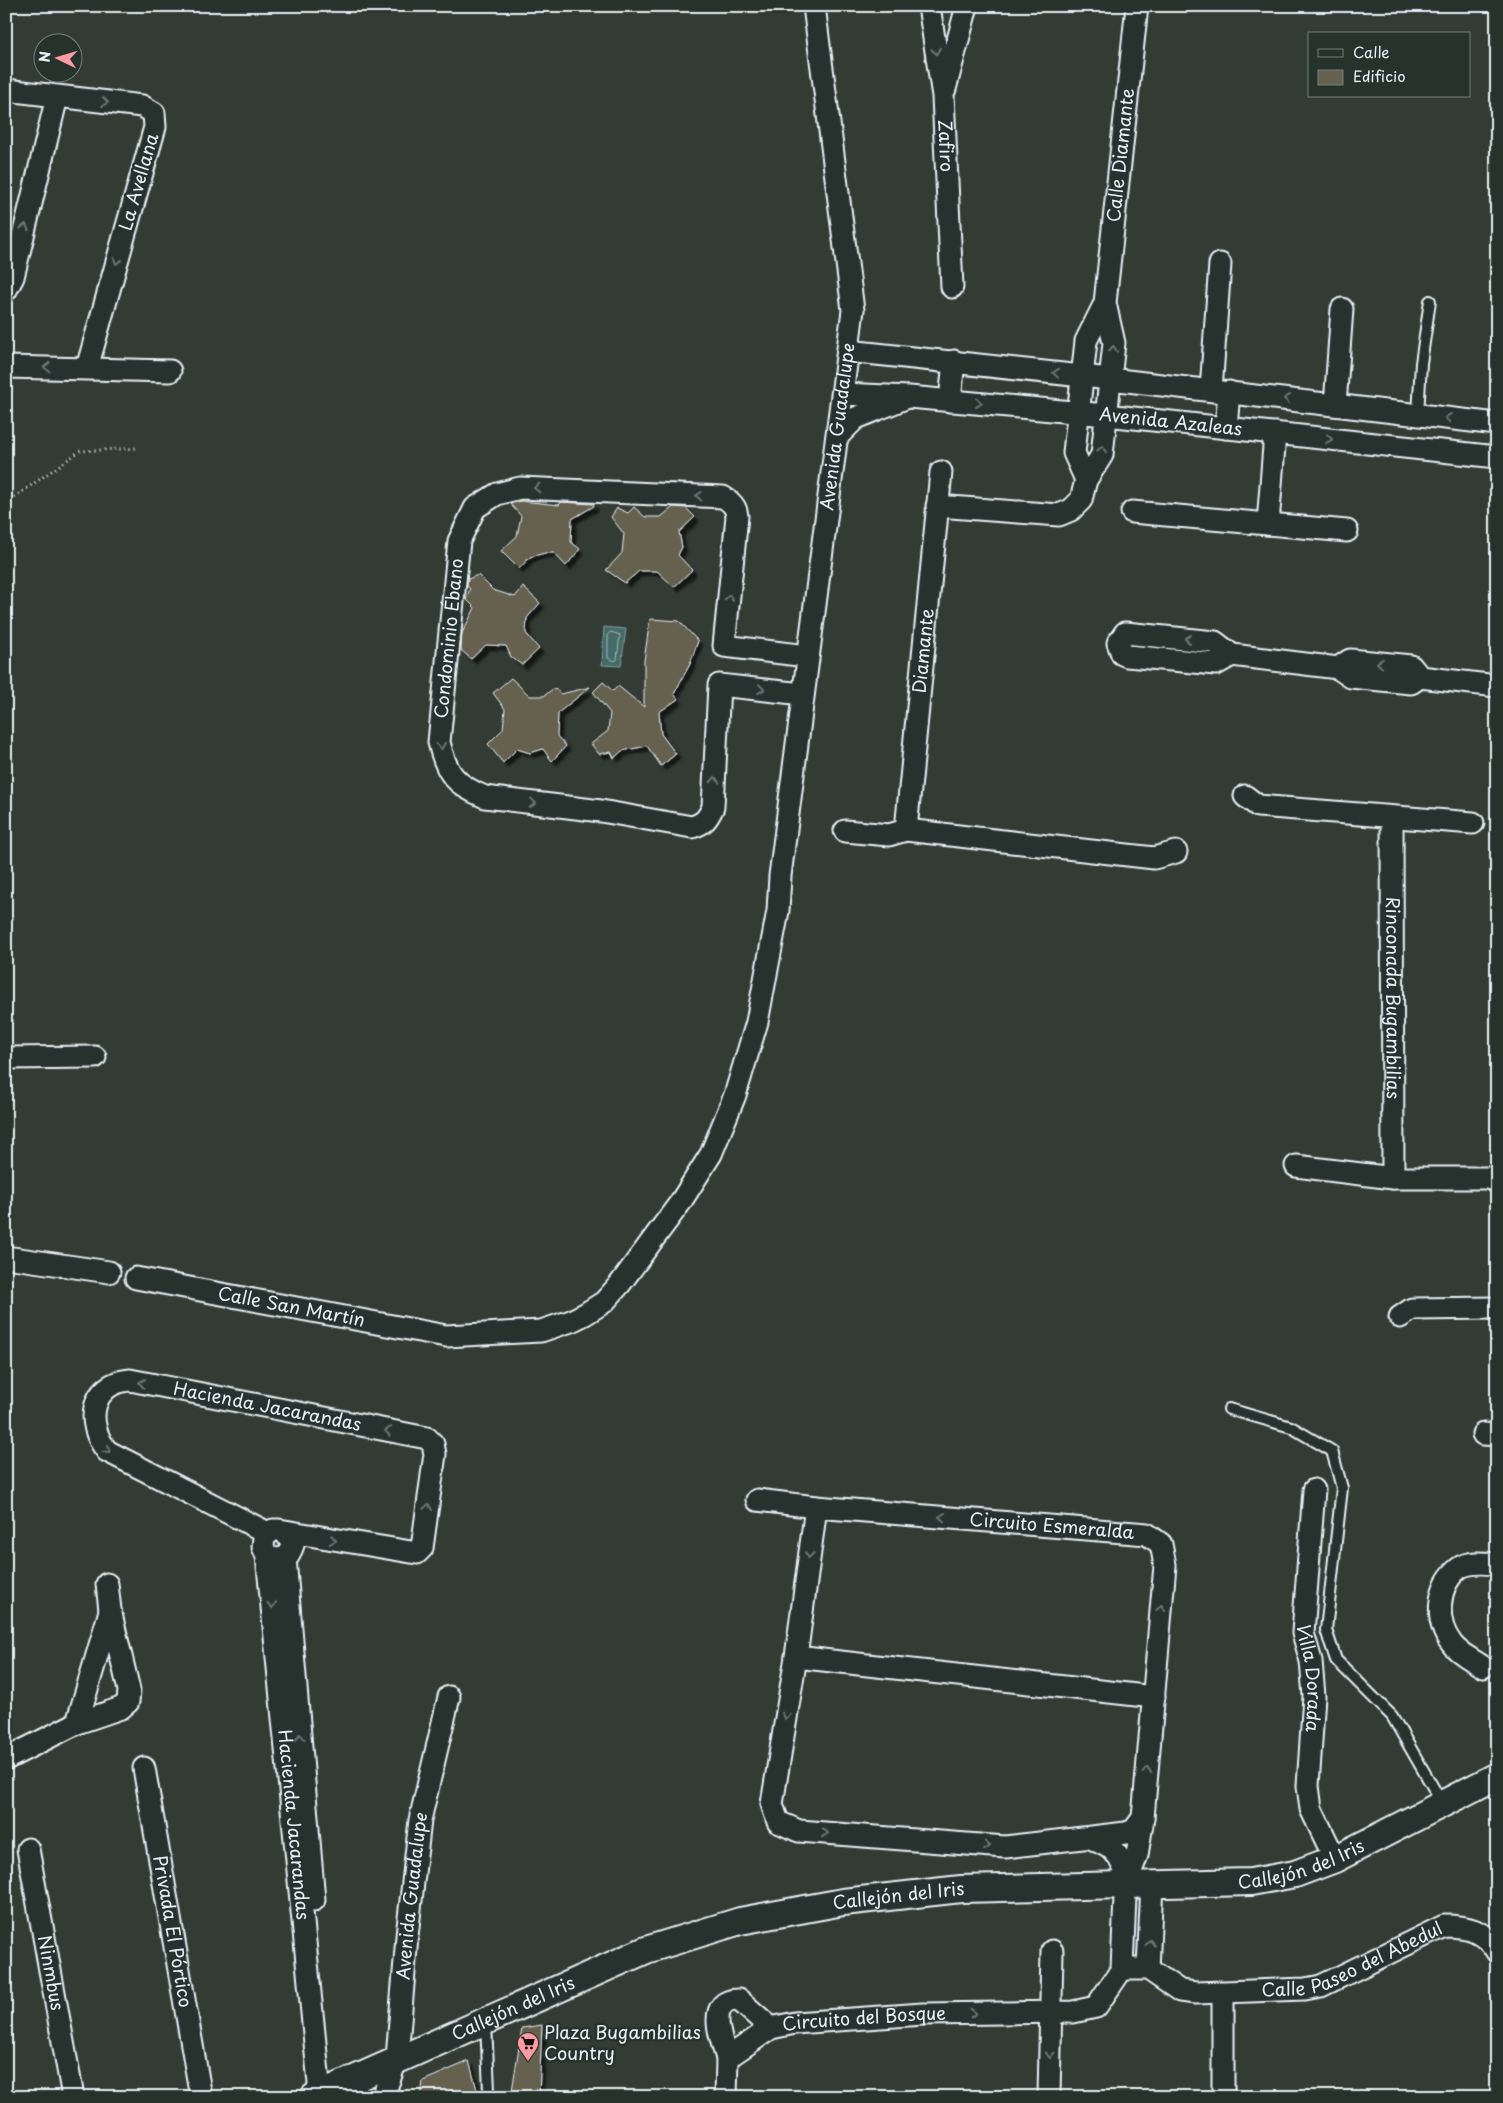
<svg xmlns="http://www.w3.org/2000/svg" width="1503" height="2103" font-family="'Playpen Sans',sans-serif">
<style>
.water{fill:#456a68;stroke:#86a0a2}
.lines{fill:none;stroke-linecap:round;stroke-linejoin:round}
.shore{stroke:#a7bbbe;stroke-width:1}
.building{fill:#66604f;stroke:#e8f1f8;filter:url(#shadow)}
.service-casing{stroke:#e8f1f8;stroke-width:14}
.minor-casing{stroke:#e8f1f8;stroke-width:25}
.tertiary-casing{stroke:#e8f1f8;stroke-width:30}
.path{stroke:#e8f1f8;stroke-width:3;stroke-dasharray:1 4;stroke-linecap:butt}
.service{stroke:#26332d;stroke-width:10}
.minor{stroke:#26332d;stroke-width:21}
.tertiary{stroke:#26332d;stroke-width:26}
.oneway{stroke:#6a7674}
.labels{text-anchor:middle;stroke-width:5;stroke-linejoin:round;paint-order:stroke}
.street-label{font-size:18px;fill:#e8f1f8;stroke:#26332d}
.poi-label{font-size:18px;fill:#e8f1f8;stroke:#26332d;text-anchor:start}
</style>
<defs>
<filter id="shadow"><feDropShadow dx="4.5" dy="4.5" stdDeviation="1" flood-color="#0009"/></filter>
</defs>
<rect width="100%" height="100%" fill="#333c34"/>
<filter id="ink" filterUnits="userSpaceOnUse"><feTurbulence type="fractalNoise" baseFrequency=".02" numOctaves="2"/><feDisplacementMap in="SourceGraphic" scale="10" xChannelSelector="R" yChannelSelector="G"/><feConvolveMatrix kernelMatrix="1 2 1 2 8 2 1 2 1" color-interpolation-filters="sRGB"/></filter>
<g filter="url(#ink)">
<polygon class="water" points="604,627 626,629 621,666 602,665"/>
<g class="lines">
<polygon class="shore" points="611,632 620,635 617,659 615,661 608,658 608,635"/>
</g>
<g class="building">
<polygon points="521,501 559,505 561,502 593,504 594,506 572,519 571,542 580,549 566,566 554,553 545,553 530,557 519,569 501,551 517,536 521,516 510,504"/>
<polygon points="634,507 645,517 661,517 673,507 686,508 695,517 679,532 682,547 678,555 692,570 674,587 657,571 639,571 625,583 606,570 622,553 624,534 611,517 617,508 628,513"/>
<polygon points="478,575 493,590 515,597 523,587 540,603 527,618 526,633 539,649 522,665 511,657 506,646 486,645 471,659 461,650 462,633 475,608 466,599 470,589 467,586 468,579"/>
<polygon points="650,619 679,621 698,641 690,664 674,694 678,699 659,712 661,734 676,754 661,766 647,746 622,751 614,758 611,752 599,754 591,744 608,731 610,713 593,692 603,682 613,691 618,686 644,707 644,661"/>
<polygon points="511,678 530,696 544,696 554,688 561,694 590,687 558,713 557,736 566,746 552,761 543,749 530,753 517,749 503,763 488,744 503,729 505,709 493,693"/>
<polygon points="542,2025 539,2097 511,2097 522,2028"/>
<polygon points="469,2061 479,2097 421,2097 423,2081"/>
</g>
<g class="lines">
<g class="service-casing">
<g id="service">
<polyline points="1418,415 1421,363 1430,301"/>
<polyline points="1229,1409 1291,1427 1332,1451 1342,1488 1326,1630 1336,1660 1392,1716 1442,1803"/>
<polyline points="486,2023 489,2090"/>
</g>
</g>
<g class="minor-casing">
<g id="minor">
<path id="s1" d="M 929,6 L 943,96 L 952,287"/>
<polyline points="945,89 967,6"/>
<polyline points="6,90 142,106 154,113 155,127 87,368"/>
<polyline points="6,290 13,277 57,97"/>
<polyline points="848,351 1110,379 1497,424"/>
<polyline points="6,367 170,371"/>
<polyline points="1211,390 1220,264"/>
<path id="s2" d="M 843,394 L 909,397 L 1106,415 L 1497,457"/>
<polyline points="950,401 954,361"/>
<polyline points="1335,405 1342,309"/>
<polyline points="1226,428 1229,392"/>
<polyline points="837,437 856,418 903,399"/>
<polyline points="1086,480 1074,453 1086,341 1105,303"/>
<path id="s3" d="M 937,506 L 1059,515 L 1071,510 L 1081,500 L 1086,480 L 1102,455 L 1114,343 L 1105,303 L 1137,6"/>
<polyline points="1132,512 1347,531"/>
<polyline points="1268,524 1275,433"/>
<polyline points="1232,655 1216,664 1127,656 1122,654 1118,643 1125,633 1215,642 1232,655 1338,668 1351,677 1411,683 1420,677 1497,686"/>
<polyline points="1338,668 1350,660 1411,666 1420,677"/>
<path id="s4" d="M 803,694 L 719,685 L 713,807 C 708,818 704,824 692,827 L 601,811 L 485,797 C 455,785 446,773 439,742 L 459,541 L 475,508 L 497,494 L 520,488 L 723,497 C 731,502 736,506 737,516 L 724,646 L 807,656"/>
<polyline points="1245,796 1258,806 1473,823"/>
<path id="s5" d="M 1392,818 L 1393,1178"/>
<path id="s6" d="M 906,830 L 941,472"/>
<polyline points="845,831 889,835 906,830 1154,858 1176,852"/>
<polyline points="6,1058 95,1057"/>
<polyline points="1296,1166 1393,1178 1488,1178 1497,1182"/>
<polyline points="6,1257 109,1272"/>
<path id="s7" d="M 136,1278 L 446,1336 L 541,1331 L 571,1321 L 585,1314 L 604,1302 L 620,1284 L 680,1203 L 711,1154 L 735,1095 L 757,1022 L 778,911 L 780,876 L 853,310 L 814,6"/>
<polyline points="1400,1317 1412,1309 1497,1308"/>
<polyline points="1483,1434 1497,1435"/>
<path id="s8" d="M 1314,1490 L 1303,1633 L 1311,1661 L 1314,1696 L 1308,1786 L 1311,1809 L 1335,1859"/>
<path id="s9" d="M 757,1500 L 816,1507 L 1147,1534 L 1161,1544 L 1165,1565 L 1143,1818 L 1137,1855 L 1126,1885"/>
<polyline points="816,1507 796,1657 772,1804 778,1822 799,1831 1005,1847 1126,1833 1134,1830 1143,1818"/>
<path id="s10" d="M 268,1533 L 107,1451 C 85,1424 90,1383 130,1380 L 427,1438 L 433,1444 L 435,1454 L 422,1548 L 417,1553 L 279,1530 L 273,1530 L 264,1537 L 263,1547 L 267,1556 L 279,1560 L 289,1555 L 293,1545 L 285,1532"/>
<path id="s11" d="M 267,1556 L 320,2094"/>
<polyline points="285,1558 314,1900"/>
<polyline points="796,1657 1154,1697"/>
<path d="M 1483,1667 C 1474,1660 1459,1654 1452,1644 C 1435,1623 1436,1586 1459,1568 C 1469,1561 1485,1563 1497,1564"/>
<polyline points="77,1723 110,1611"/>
<polyline points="6,1759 77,1723 121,1708 128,1702 129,1690 110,1610 107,1584"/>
<path id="s12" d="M 144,1768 L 201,2097"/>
<polyline points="1091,1838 1112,1849 1118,1856 1126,1872 1122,1969"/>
<path id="s13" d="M 28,1849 L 73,2097"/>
<polyline points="1148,1969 1152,1884"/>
<path d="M 727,2058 C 721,2040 705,1999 739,2000 L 771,2028"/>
<path id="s14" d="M 383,2097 L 397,2058 L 407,1936 L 420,1820 L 449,1697"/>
<path id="s15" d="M 726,2097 L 727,2058 L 771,2028 L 795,2023 L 923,2014 L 1073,2012 L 1096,2007 L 1122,1969 L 1148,1969 L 1180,1991 L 1196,1993 L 1305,1989 L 1321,1986 L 1444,1926 C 1468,1926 1485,1930 1497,1952"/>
<polyline points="1049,2097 1052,1951"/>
<polyline points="1223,2097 1223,1993"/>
</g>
</g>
<g class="tertiary-casing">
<g id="tertiary">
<path id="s16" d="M 314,2097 L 646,1950 L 740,1921 L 843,1902 L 961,1889 L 1251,1882 L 1295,1874 L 1335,1859 L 1497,1776"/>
</g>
</g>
<polyline class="path" points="6,503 80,451 139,448"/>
<use href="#service" class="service"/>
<use href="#minor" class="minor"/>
<use href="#tertiary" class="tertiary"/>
</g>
<defs><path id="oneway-chevron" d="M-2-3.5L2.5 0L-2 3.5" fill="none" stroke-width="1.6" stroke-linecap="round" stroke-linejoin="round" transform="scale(1.25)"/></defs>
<g class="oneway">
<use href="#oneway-chevron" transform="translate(936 51) rotate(81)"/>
<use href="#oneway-chevron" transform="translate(105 102) rotate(7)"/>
<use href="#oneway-chevron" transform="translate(25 227) rotate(-76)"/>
<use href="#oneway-chevron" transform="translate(117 261) rotate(106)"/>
<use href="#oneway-chevron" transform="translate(1113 349) rotate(-87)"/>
<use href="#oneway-chevron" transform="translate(47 367) rotate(-179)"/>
<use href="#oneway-chevron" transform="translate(1056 373) rotate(-174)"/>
<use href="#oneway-chevron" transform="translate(1287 399) rotate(-173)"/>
<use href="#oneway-chevron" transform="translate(979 403) rotate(5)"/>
<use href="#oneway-chevron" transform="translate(1448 418) rotate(-173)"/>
<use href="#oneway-chevron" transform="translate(1329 439) rotate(6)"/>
<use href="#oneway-chevron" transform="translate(1102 449) rotate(-79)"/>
<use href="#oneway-chevron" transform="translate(537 488) rotate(-180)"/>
<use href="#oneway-chevron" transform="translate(699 496) rotate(-177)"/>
<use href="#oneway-chevron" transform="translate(729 598) rotate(-84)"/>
<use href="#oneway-chevron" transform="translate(1188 639) rotate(-174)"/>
<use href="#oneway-chevron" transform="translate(1380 663) rotate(-174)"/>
<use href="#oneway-chevron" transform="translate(761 689) rotate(6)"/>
<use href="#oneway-chevron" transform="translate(441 746) rotate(82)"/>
<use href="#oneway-chevron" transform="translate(715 780) rotate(-87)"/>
<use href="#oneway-chevron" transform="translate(533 803) rotate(7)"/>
<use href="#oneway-chevron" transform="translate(142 1383) rotate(-169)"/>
<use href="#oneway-chevron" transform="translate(388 1431) rotate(-169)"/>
<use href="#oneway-chevron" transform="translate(107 1450) rotate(40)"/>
<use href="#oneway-chevron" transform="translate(428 1507) rotate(-82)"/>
<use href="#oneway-chevron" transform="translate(942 1517) rotate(-175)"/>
<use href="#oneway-chevron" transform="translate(333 1540) rotate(10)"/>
<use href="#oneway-chevron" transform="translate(809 1555) rotate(97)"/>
<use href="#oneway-chevron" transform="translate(272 1605) rotate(85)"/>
<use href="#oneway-chevron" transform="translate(1161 1608) rotate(-85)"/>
<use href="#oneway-chevron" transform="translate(786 1716) rotate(99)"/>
<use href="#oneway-chevron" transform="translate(300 1737) rotate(-95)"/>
<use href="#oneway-chevron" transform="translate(1147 1770) rotate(-85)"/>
<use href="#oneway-chevron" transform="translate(825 1833) rotate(5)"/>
<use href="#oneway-chevron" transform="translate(987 1846) rotate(5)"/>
<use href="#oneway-chevron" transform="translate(1150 1943) rotate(-86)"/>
<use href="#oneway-chevron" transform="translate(973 2013) rotate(-1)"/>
<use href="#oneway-chevron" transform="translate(1050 2055) rotate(92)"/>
</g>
</g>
<defs>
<g id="supermarket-pin" transform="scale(1.125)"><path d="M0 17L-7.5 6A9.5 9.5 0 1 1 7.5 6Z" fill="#ff9aa2" stroke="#26332d"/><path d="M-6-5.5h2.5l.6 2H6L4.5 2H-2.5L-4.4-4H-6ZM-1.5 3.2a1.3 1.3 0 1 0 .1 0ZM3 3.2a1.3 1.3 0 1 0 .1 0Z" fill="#111"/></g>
</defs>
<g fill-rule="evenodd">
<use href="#supermarket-pin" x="528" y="2043"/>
</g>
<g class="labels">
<g class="street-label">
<text dy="6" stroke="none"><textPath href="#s1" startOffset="141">Zafiro</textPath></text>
<text dy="6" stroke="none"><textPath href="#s3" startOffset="502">Calle Diamante</textPath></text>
<text transform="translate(139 182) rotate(-74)" y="6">La Avellana</text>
<text dy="6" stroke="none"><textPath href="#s2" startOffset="329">Avenida Azaleas</textPath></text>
<text dy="6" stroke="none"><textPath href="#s7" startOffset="1404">Avenida Guadalupe</textPath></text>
<text dy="6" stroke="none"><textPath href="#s4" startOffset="626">Condominio Ébano</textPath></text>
<text dy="6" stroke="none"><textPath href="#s6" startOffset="180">Diamante</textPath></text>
<text dy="6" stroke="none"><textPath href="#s5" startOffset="180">Rinconada Bugambilias</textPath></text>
<text dy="6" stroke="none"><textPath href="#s7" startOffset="158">Calle San Martín</textPath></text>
<text dy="6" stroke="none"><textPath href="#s10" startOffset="415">Hacienda Jacarandas</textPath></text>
<text dy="6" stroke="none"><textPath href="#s9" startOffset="296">Circuito Esmeralda</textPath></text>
<text dy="6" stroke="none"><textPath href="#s8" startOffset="189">Villa Dorada</textPath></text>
<text dy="6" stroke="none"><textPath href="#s11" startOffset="270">Hacienda Jacarandas</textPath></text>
<text dy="6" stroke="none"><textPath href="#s16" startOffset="1028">Callejón del Iris</textPath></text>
<text dy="6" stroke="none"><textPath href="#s14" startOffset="204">Avenida Guadalupe</textPath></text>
<text dy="6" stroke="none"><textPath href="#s16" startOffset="622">Callejón del Iris</textPath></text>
<text dy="6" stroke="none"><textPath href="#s12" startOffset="166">Privada El Pórtico</textPath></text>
<text dy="6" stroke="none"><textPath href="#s15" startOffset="708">Calle Paseo del Abedul</textPath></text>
<text dy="6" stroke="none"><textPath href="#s13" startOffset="126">Ninmbus</textPath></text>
<text dy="6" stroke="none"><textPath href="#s16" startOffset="218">Callejón del Iris</textPath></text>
<text dy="6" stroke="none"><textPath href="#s15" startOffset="186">Circuito del Bosque</textPath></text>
</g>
<g class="poi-label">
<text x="544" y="2039">Plaza Bugambilias<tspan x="544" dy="21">Country</tspan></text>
</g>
</g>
<rect width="1503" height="2103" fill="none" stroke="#26332d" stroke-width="25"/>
<rect x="12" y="12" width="1478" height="2078" fill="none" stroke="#e8f1f8" stroke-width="2" filter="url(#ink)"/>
<rect x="1308" y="32" width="162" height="65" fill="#26332d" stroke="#747f7e"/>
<rect x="1318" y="49" width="25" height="8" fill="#26332d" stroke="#747f7e"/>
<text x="1353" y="58" font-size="15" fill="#e8f1f8">Calle</text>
<rect x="1318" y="70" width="25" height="15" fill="#66604f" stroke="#747f7e"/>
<text x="1353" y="82" font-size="15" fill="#e8f1f8">Edificio</text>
<g transform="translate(58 58) rotate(275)"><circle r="24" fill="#26332d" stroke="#747f7e"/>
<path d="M0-4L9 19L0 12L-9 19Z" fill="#ff9aa2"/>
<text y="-8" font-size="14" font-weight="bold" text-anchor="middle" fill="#e8f1f8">N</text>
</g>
</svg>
